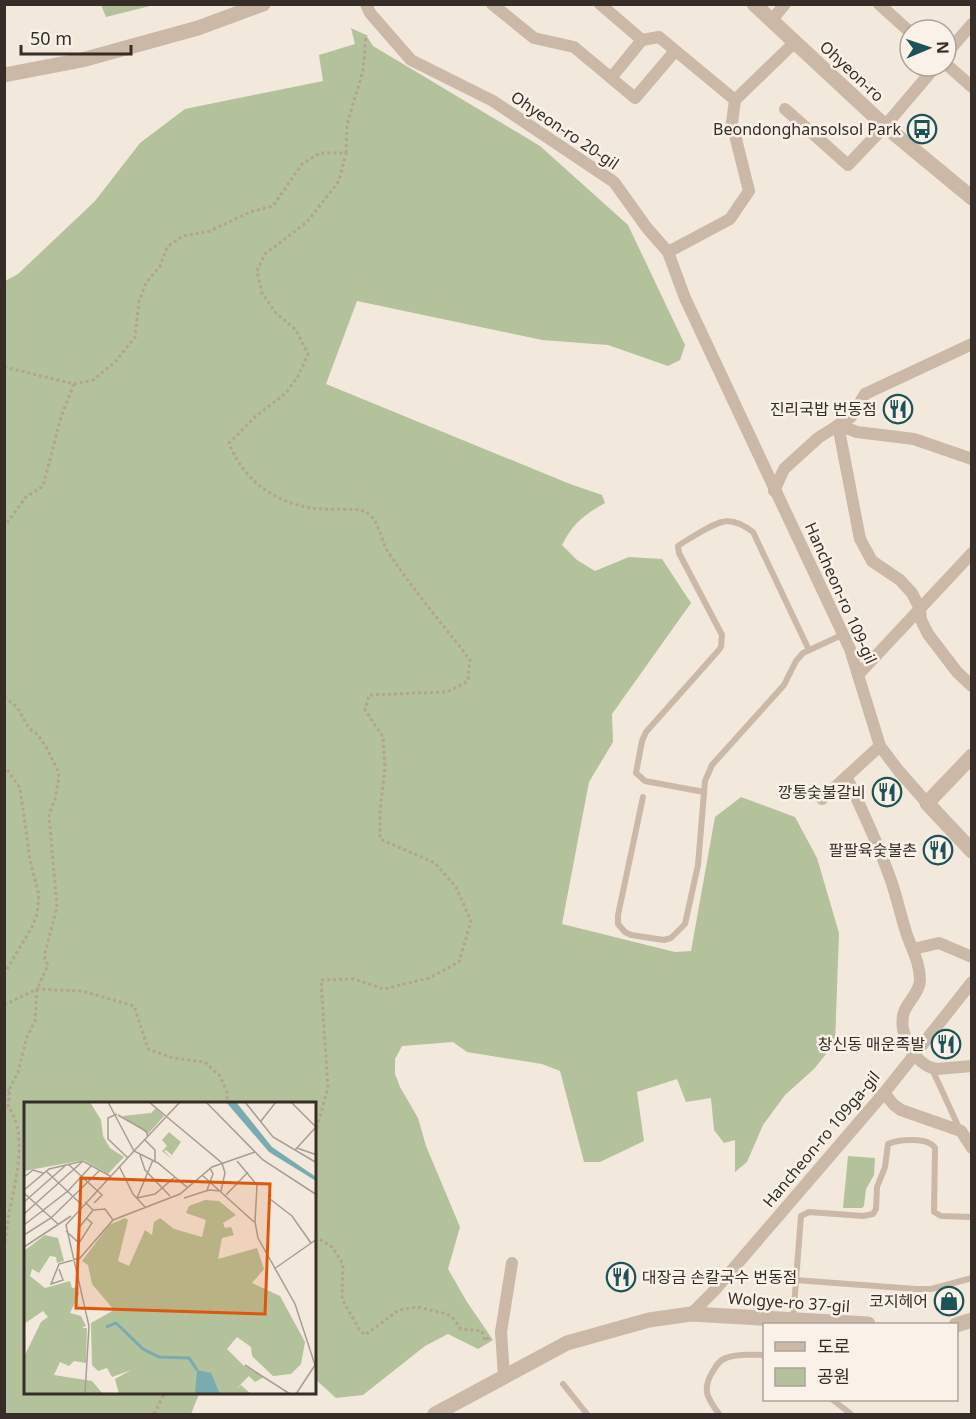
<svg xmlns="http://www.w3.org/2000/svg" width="976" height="1419" font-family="'Noto Sans','Noto Sans KR',sans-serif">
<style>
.green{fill:#b3c29b}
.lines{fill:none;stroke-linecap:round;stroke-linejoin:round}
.path{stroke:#b6a291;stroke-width:3;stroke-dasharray:3 3;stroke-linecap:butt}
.service{stroke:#cbb8a7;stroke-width:6}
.minor{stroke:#cbb8a7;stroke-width:12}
.tertiary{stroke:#cbb8a7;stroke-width:15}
.labels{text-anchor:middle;stroke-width:5;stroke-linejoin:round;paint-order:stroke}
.street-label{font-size:16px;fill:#372d28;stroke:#faf2e8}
.poi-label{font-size:16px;fill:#372d28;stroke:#faf2e8;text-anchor:end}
.inset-river{fill:none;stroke:#79acb0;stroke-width:3}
.inset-road{fill:none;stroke:#a79d93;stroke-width:1.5}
.view{fill:#df570d;fill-opacity:0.15;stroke:#df570d;stroke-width:3}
.inset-edge{fill:none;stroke:#372d28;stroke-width:3}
</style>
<rect width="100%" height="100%" fill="#f2e8db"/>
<g class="green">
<polygon points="154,5 106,17 101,5 154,4"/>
<path d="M 351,28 L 366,35 L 373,46 L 540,146 L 628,225 L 685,345 L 680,360 L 668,366 L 608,345 L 542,340 L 357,301 L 326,384 L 570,484 L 602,495 L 605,503 C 584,515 573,523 562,545 L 577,560 L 595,571 L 629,557 L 662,559 L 691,603 L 612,714 L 613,742 L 589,782 L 562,924 L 675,952 L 691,951 L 715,817 L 741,797 L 795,817 L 817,858 L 839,933 L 835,1043 L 814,1069 L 785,1095 L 763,1125 L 747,1162 L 735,1172 L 735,1140 L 724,1143 L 714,1130 L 711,1098 L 686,1102 L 677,1079 L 637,1092 L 644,1141 L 600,1162 L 584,1162 L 560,1071 L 542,1064 L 467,1052 L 453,1042 L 402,1046 L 395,1059 L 395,1074 L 400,1087 L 418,1118 L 426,1146 L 460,1227 L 448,1269 L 467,1302 L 493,1340 L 478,1349 L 448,1334 L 425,1346 L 363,1395 L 336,1398 L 315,1379 L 315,1104 L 26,1104 L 26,1394 L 199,1394 L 191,1414 L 5,1414 L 5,281 L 18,274 L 95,201 L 140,143 L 185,109 L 323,81 L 319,55 L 355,44 Z"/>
<polygon points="848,1156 875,1158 874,1175 866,1189 864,1206 862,1208 843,1208"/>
</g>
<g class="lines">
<g class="path">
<polyline points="346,153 347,124 363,71 366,35"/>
<polyline points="4,367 74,384 61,417 43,486 26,497 4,527"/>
<path d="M 74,384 L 93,380 L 115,362 L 135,337 L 139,301 L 146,283 L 160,266 L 167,247 L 183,236 L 210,231 L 250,212 L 273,206 L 302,164 L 320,153 L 346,153 L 339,181 L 307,222 L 265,254 L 257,271 L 262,293 L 276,313 L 296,330 L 308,354 L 298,376 L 286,393 L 256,416 L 229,443 C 244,483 281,507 323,509 C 333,510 356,508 364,511 C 379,518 380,538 387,550 C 411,588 443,624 470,660 L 468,681 L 447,692 L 369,695 L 365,710 L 383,737 L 385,768 L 380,810 L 380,839 L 435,863 L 456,887 L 471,921 L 459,962 L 429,978 L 384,989 L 354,979 L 321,980 L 328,1088 L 315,1134"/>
<path d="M 4,697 L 17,707 L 29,728 L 38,735 L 46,747 L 58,771 L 59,778 L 55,799 L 49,814 L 57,907 L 45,953 L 45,959 L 48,965 L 37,989 L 35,1021 L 27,1037 L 18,1072 L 10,1088 L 8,1107 C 29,1132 15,1184 9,1213 C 7,1224 7,1235 4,1246"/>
<polyline points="4,765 20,788 30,860 39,895 37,914 32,927 4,974"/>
<polyline points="4,1005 37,989 82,991 134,1006 148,1049 173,1058 205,1062 220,1076 227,1092 227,1104"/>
<polyline points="4,1096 9,1090"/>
<polyline points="315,1236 332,1247 343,1264 342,1299 359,1329 365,1335 399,1310 417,1307 447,1314 453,1318 461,1329 482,1331 485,1341 489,1337"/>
<polyline points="154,1414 164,1394"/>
</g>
<g class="service">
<path d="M 704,792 L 645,781 L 636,773 L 642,741 L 646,732 L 718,651 L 721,647 L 722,635 L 679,553 L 678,546 C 685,541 692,537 699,533 C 721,520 731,515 753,532 L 809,650"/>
<polyline points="643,797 618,915 618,924 625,932 631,935 664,940 671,938 685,924 698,865 705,781 712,765 784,685 796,661 803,653 842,635"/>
<polyline points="932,1069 960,1130"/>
<polyline points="795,1280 916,1289 931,1289 972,1278"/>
<path d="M 793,1319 L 801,1216 L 809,1212 L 863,1216 L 873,1214 L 876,1209 L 877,1187 L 885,1167 L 888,1144 C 899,1139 928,1137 935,1148 L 934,1212 L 941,1216 L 972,1217"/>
<polyline points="563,1384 587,1414"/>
<polyline points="833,1400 851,1414"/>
<path d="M 719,1414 C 708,1399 701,1390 713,1371 C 716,1366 719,1360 726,1358 C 737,1353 753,1355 764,1355"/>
</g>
<g class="minor">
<polyline points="366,4 370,13 411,60 493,101 614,182 647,228 668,252 685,298 850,649 880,746 898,770 927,803"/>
<polyline points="492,4 534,38 574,47 635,98 675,51"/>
<polyline points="600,4 642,40 659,37 735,100"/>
<polyline points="879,4 910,32"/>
<polyline points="771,21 785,4"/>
<polyline points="946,54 972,24"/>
<polyline points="946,64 972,87"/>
<polyline points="611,78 642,40"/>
<polyline points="785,109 848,165 885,126 936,66"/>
<polyline points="668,252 730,219 749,191 732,123 735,100 795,42"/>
<polyline points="972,459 914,439 857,432 838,425 860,539 872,561 900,580 912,593 920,609 921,620 928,634 957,672 972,686"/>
<polyline points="774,491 784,469 818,438 851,417 865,394 972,344"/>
<polyline points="858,675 972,553"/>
<path d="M 847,778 C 862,810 877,841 889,875 C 896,893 900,913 906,932 C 911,948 920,962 920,980 C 920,992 908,1001 904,1012 C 897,1033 915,1066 937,1069 L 972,1066"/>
<polyline points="822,799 880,746"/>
<polyline points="913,949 939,943 972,957"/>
<polyline points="884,1093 894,1105 901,1110 961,1131 972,1148"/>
<polyline points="691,1314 714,1291 884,1093 972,982"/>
<polyline points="504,1376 501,1332 512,1263"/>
</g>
<g class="tertiary">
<polyline points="754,4 885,126 972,198"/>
<polyline points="4,75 82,60 198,28 263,4"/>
<polyline points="972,756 927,803 972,851"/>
<polyline points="956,1325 972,1320"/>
<polyline points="435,1414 567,1343 649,1320 691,1314 868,1324"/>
</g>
</g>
<defs>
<g id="bus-ring" transform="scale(1.5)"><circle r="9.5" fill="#faf2e8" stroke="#1c5359" stroke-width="1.5"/><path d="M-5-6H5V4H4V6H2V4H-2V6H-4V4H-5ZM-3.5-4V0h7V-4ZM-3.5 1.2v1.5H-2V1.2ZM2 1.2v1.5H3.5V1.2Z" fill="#1c5359"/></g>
<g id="restaurant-ring" transform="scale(1.5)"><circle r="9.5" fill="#faf2e8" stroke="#1c5359" stroke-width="1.5"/><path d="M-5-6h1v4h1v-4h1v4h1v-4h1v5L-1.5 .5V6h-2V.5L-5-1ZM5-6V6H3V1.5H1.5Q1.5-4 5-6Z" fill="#1c5359"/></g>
<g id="shop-ring" transform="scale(1.5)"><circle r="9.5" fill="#faf2e8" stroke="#1c5359" stroke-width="1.5"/><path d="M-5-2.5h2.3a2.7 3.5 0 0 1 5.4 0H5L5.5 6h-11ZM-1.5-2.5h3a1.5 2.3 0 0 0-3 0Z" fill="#1c5359"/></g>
</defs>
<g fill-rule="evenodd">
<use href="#bus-ring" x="922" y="129"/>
<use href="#restaurant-ring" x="898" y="409"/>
<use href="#restaurant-ring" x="887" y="792"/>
<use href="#restaurant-ring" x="938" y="850"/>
<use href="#restaurant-ring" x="946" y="1044"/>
<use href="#restaurant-ring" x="621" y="1277"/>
<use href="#shop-ring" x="949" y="1301"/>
</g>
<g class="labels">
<g class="street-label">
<text transform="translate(852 71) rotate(43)" y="6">Ohyeon-ro</text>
<text transform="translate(565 130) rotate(34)" y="6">Ohyeon-ro 20-gil</text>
<text transform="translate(841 593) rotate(66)" y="6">Hancheon-ro 109-gil</text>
<text transform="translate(821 1139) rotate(-50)" y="6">Hancheon-ro 109ga-gil</text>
<text transform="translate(789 1302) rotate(4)" y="6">Wolgye-ro 37-gil</text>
</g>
<g class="poi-label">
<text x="901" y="135">Beondonghansolsol Park</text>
<text x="877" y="415">진리국밥 번동점</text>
<text x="866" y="798">깡통숯불갈비</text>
<text x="917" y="856">팔팔육숯불촌</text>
<text x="925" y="1050">창신동 매운족발</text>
<text x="642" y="1283" text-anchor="start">대장금 손칼국수 번동점</text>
<text x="928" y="1307">코지헤어</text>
</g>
</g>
<g transform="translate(24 1102)">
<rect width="292" height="292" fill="#f2e8db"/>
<path d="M 0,0 L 66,0 L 77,18 L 79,34 L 86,46 L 100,55 L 84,72 L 60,58 L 0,69 ZM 132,6 L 140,14 L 124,32 L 98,14 L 127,11 ZM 145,30 L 157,40 L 148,53 L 142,48 L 140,49 L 148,57 L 138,49 L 143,44 L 138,38 ZM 181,98 L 195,99 L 212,113 L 199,121 L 201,126 L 207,125 L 210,133 L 198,136 L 194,157 L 233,146 L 240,167 L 228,181 L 256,194 L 281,240 L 277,262 L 267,272 L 249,274 L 228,254 L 227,245 L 213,235 L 203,247 L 219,263 L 240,275 L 231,280 L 225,274 L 211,288 L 217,283 L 227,292 L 95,292 L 91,277 L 107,268 L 88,275 L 83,266 L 74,269 L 68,263 L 67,221 L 90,208 L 68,182 L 64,163 L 58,159 L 85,123 L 101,116 L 104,118 L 94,159 L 105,164 L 121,128 L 128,133 L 130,120 L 136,116 L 150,127 L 178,135 L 182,118 L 162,111 L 165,104 ZM 21,133 L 34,136 L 40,159 L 33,161 L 32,155 L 26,154 L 15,171 L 8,167 L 6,174 L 21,186 L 46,179 L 48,186 L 54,185 L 55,192 L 46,211 L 57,214 L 62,224 L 58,226 L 63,226 L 62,261 L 50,259 L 45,264 L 36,260 L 30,273 L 68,279 L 79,292 L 0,292 L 0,255 L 17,220 L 24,215 L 19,209 L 0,222 L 0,149 Z" fill="#b3c29b"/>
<path d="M 202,0 L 212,0 L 248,45 L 292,75 L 292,79 L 245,50 ZM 173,268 L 187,271 L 196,292 L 171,292 Z" fill="#79acb0"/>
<path class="inset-river" d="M 82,225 L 92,221 L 119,247 L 135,255 L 165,256 L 173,268"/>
<path class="inset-road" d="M 84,0 L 110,49 L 134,61 L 164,86M 125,0 L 198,61 L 201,71 L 197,89 L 185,88 L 160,96M 182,0 L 239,58 L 293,93M 221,0 L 249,35 L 293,61M 267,0 L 293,26M 93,12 L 84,16 L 84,37 L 104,56M 94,13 L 122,29 L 124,35M 237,19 L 252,0M 121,38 L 131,48 L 131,59M 273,46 L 293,53M 271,48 L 292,25M 110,49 L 156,0M 116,53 L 121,68 L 146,94M 129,58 L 113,96 L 131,92 L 151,75M 213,59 L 233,83 L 231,120 L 234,136 L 271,202 L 293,269M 44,62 L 78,93 L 70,101M 95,64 L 109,92 L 121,105M 22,69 L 58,103M 178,73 L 230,120M 0,75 L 9,68 L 19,71M 0,88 L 25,67 L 59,59 L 86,74M 183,88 L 189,72 L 186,66M 0,91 L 34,122M 202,93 L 224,70M 246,97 L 268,114 L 287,141M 0,100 L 42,63M 61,100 L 69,108 L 81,107 L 89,118M 0,112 L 59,59M 0,123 L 44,89 L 68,63M 54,127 L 69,108M 42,129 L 55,141 L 68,121 L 62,116M 0,133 L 27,116 L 76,68M 0,145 L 47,114M 35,167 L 39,178 L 27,182 L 35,162 L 56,156 L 89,118 L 156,92 L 188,65 L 231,50M 250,167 L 293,137M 221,263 L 266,292M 61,292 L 65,224 L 42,123 L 110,49M 272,292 L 293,260"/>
<path class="view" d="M 57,76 L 246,82 L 241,212 L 52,206 Z"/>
<rect width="292" height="292" class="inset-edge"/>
</g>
<rect width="976" height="1419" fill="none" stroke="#372d28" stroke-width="12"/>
<rect x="763" y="1323" width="195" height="78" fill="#faf2e8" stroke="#aca39b" stroke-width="1.5"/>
<rect x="775" y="1342" width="30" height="9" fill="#cbb8a7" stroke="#aca39b" stroke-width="1.5"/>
<text x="817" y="1353" font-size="18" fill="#372d28">도로</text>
<rect x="775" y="1368" width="30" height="18" fill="#b3c29b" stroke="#aca39b" stroke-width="1.5"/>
<text x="817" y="1383" font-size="18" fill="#372d28">공원</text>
<g transform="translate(928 48) rotate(88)"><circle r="28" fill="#faf2e8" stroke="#aca39b" stroke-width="1.5"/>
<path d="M0-4.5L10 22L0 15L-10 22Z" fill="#1c5359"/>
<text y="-9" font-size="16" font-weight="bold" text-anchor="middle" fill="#372d28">N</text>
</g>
<path d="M21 45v9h110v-9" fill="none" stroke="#372d28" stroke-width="3"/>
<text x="30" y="45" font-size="18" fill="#372d28" stroke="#faf2e8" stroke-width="4.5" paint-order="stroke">50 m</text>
</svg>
